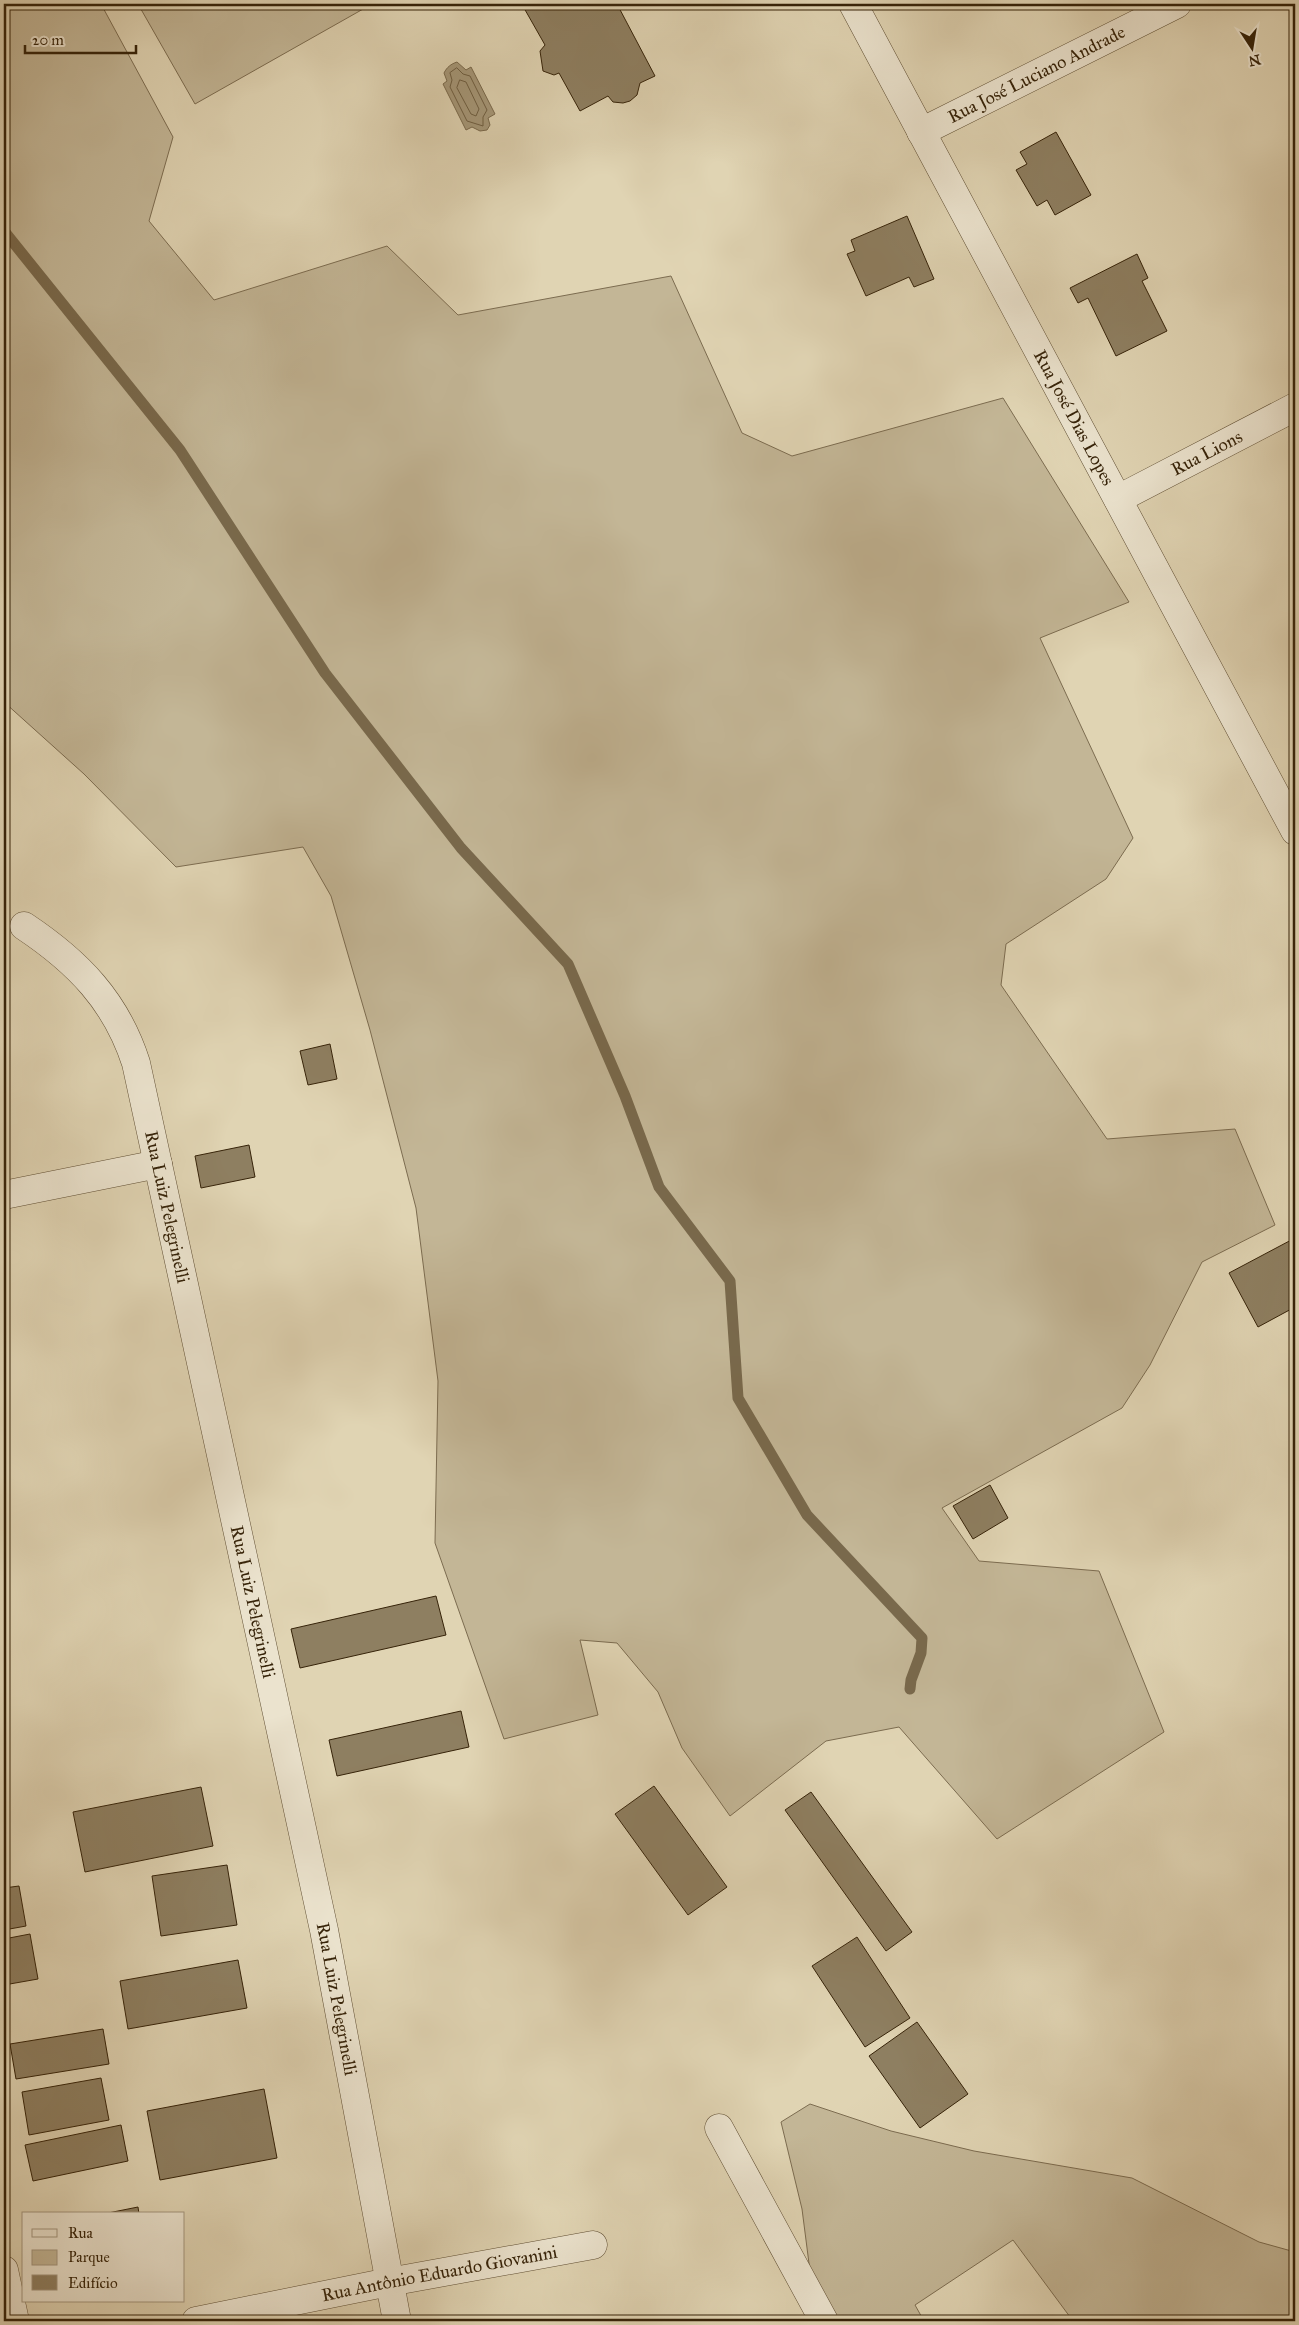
<svg xmlns="http://www.w3.org/2000/svg" width="1299" height="2325" font-family="'IM FELL Great Primer',serif">
<style>
.green{fill:#c3b696;stroke:#7c6c50}
.water{fill:#a69879;stroke:#79694c}
.lines{fill:none;stroke-linecap:round;stroke-linejoin:round}
.shore{stroke:#6e5e41;stroke-width:1}
.stream{stroke:#79694c;stroke-width:11}
.building{fill:#8e7f61;stroke:#362309}
.minor-casing{stroke:#604f34;stroke-width:29}
.minor{stroke:#ebe3ce;stroke-width:28}
.labels{text-anchor:middle;stroke-width:4;stroke-linejoin:round;paint-order:stroke}
.street-label{font-size:18px;fill:#362309;stroke:#ebe3ce}
</style>
<rect width="100%" height="100%" fill="#e0d4b3"/>
<filter id="stains"><feTurbulence type="fractalNoise" baseFrequency=".004" numOctaves="4"/><feColorMatrix values="0 0 0 0 .2 0 0 0 0 .09 0 0 0 0 .02 0 0 0 .5 -.17"/></filter>
<radialGradient id="worn" r=".72"><stop offset=".6" stop-color="#630" stop-opacity="0"/><stop offset="1" stop-color="#630" stop-opacity=".3"/></radialGradient>
<g class="green">
<polygon points="4,4 101,4 173,137 149,221 214,300 387,246 458,315 671,276 742,433 792,456 1003,398 1129,602 1040,638 1133,838 1106,879 1006,944 1001,985 1107,1139 1235,1129 1275,1225 1202,1262 1150,1365 1122,1408 942,1508 979,1561 1099,1571 1164,1732 997,1839 899,1727 826,1741 730,1816 682,1748 658,1692 617,1643 580,1640 598,1715 504,1739 435,1543 438,1381 416,1208 370,1030 331,896 303,847 176,867 84,774 4,702"/>
<polygon points="138,4 372,4 195,104"/>
<polygon points="810,2104 891,2131 974,2151 1132,2178 1259,2242 1295,2252 1295,2321 1073,2321 1013,2240 915,2305 924,2321 836,2321 811,2279 802,2209 781,2122"/>
</g>
<path class="water" d="M 457,62 L 466,70 L 471,67 L 495,114 L 488,118 L 490,125 L 487,130 L 480,131 L 472,127 L 466,130 L 443,84 L 447,81 L 444,73 C 447,67 451,64 457,62 Z"/>
<g class="lines">
<g class="shore">
<polygon points="457,68 463,74 470,76 487,110 483,117 483,126 467,121 450,87 452,80 450,73"/>
<polygon points="460,80 466,82 479,109 476,116 471,114 457,88"/>
</g>
<polyline class="stream" points="4,231 180,450 325,673 461,848 568,964 625,1096 659,1187 730,1281 738,1398 807,1515 922,1638 921,1653 911,1680 910,1689"/>
</g>
<g class="building">
<polygon points="532,4 617,4 655,76 640,83 637,95 630,101 623,103 613,102 608,96 580,111 559,73 554,75 543,71 540,51 545,45 524,8"/>
<polygon points="1056,132 1091,195 1055,215 1047,200 1037,206 1016,170 1027,164 1020,152"/>
<polygon points="907,216 934,279 914,287 909,277 866,296 847,254 855,251 851,240"/>
<polygon points="1137,254 1148,278 1142,281 1167,331 1116,356 1088,298 1078,303 1070,288"/>
<polygon points="330,1044 337,1079 308,1085 300,1051"/>
<polygon points="249,1145 255,1177 201,1188 195,1156"/>
<polygon points="1295,1238 1295,1307 1258,1327 1229,1273"/>
<polygon points="990,1485 1008,1518 973,1539 953,1506"/>
<polygon points="436,1596 446,1635 300,1668 291,1629"/>
<polygon points="461,1711 469,1747 337,1776 329,1740"/>
<polygon points="654,1786 727,1887 688,1915 615,1814"/>
<polygon points="201,1787 213,1846 85,1872 73,1812"/>
<polygon points="811,1792 912,1932 886,1951 785,1810"/>
<polygon points="227,1865 237,1925 161,1936 152,1876"/>
<polygon points="19,1886 26,1926 4,1930 4,1888"/>
<polygon points="30,1934 38,1979 4,1985 4,1939"/>
<polygon points="857,1937 910,2018 865,2047 812,1966"/>
<polygon points="238,1960 247,2008 128,2029 120,1981"/>
<polygon points="917,2022 968,2094 920,2128 869,2056"/>
<polygon points="103,2029 109,2064 16,2079 10,2044"/>
<polygon points="101,2078 109,2120 29,2135 22,2092"/>
<polygon points="264,2089 277,2158 160,2180 147,2111"/>
<polygon points="121,2125 128,2161 33,2181 25,2145"/>
<polygon points="138,2207 139,2214 103,2214"/>
</g>
<g class="lines">
<g class="minor-casing">
<g id="minor">
<path id="s1" d="M 853,4 L 1295,831"/>
<path id="s2" d="M 921,132 L 1177,4"/>
<path id="s3" d="M 1118,499 L 1295,407"/>
<path id="s4" d="M 24,926 C 78,962 116,1001 136,1063 L 324,1930 L 397,2321"/>
<polyline points="4,1195 158,1164"/>
<polyline points="719,2128 824,2321"/>
<polyline points="4,2270 15,2321"/>
<path id="s5" d="M 196,2321 L 389,2282 L 593,2245"/>
</g>
</g>
<use href="#minor" class="minor"/>
</g>
<g class="labels">
<g class="street-label">
<text dy="6" stroke="none"><textPath href="#s2" startOffset="129">Rua José Luciano Andrade</textPath></text>
<text dy="6" stroke="none"><textPath href="#s1" startOffset="469">Rua José Dias Lopes</textPath></text>
<text dy="6" stroke="none"><textPath href="#s3" startOffset="100">Rua Lions</textPath></text>
<text dy="6" stroke="none"><textPath href="#s4" startOffset="328">Rua Luiz Pelegrinelli</textPath></text>
<text dy="6" stroke="none"><textPath href="#s4" startOffset="732">Rua Luiz Pelegrinelli</textPath></text>
<text dy="6" stroke="none"><textPath href="#s4" startOffset="1138">Rua Luiz Pelegrinelli</textPath></text>
<text dy="6" stroke="none"><textPath href="#s5" startOffset="248">Rua Antônio Eduardo Giovanini</textPath></text>
</g>
</g>
<rect width="1299" height="2325" fill="none" stroke="#e0d4b3" stroke-width="20"/>
<rect x="5" y="5" width="1289" height="2315" fill="none" stroke="#362309" stroke-width="2.5"/>
<rect x="10" y="10" width="1279" height="2305" fill="none" stroke="#362309"/>
<rect x="22" y="2212" width="162" height="90" fill="#ebe3ce" stroke="#a3967f"/>
<rect x="32" y="2229" width="25" height="8" fill="#ebe3ce" stroke="#a3967f"/>
<text x="68" y="2238" font-size="15" fill="#362309">Rua</text>
<rect x="32" y="2250" width="25" height="15" fill="#c3b696" stroke="#a3967f"/>
<text x="68" y="2262" font-size="15" fill="#362309">Parque</text>
<rect x="32" y="2275" width="25" height="15" fill="#8e7f61" stroke="#a3967f"/>
<text x="68" y="2288" font-size="15" fill="#362309">Edifício</text>
<g transform="translate(1252 48) rotate(168)" stroke="#ebe3ce" stroke-width="4" paint-order="stroke">
<path d="M0-4L9 19L0 12L-9 19Z" fill="#362309"/>
<text y="-8" font-size="14" font-weight="bold" text-anchor="middle" fill="#362309">N</text>
</g>
<path d="M25 45v8h111v-8" fill="none" stroke="#362309" stroke-width="2.5"/>
<text x="32" y="45" font-size="15" fill="#362309" stroke="#ebe3ce" stroke-width="4" paint-order="stroke">20 m</text>
<rect width="100%" height="100%" filter="url(#stains)"/>
<rect width="100%" height="100%" fill="url(#worn)"/>
</svg>
